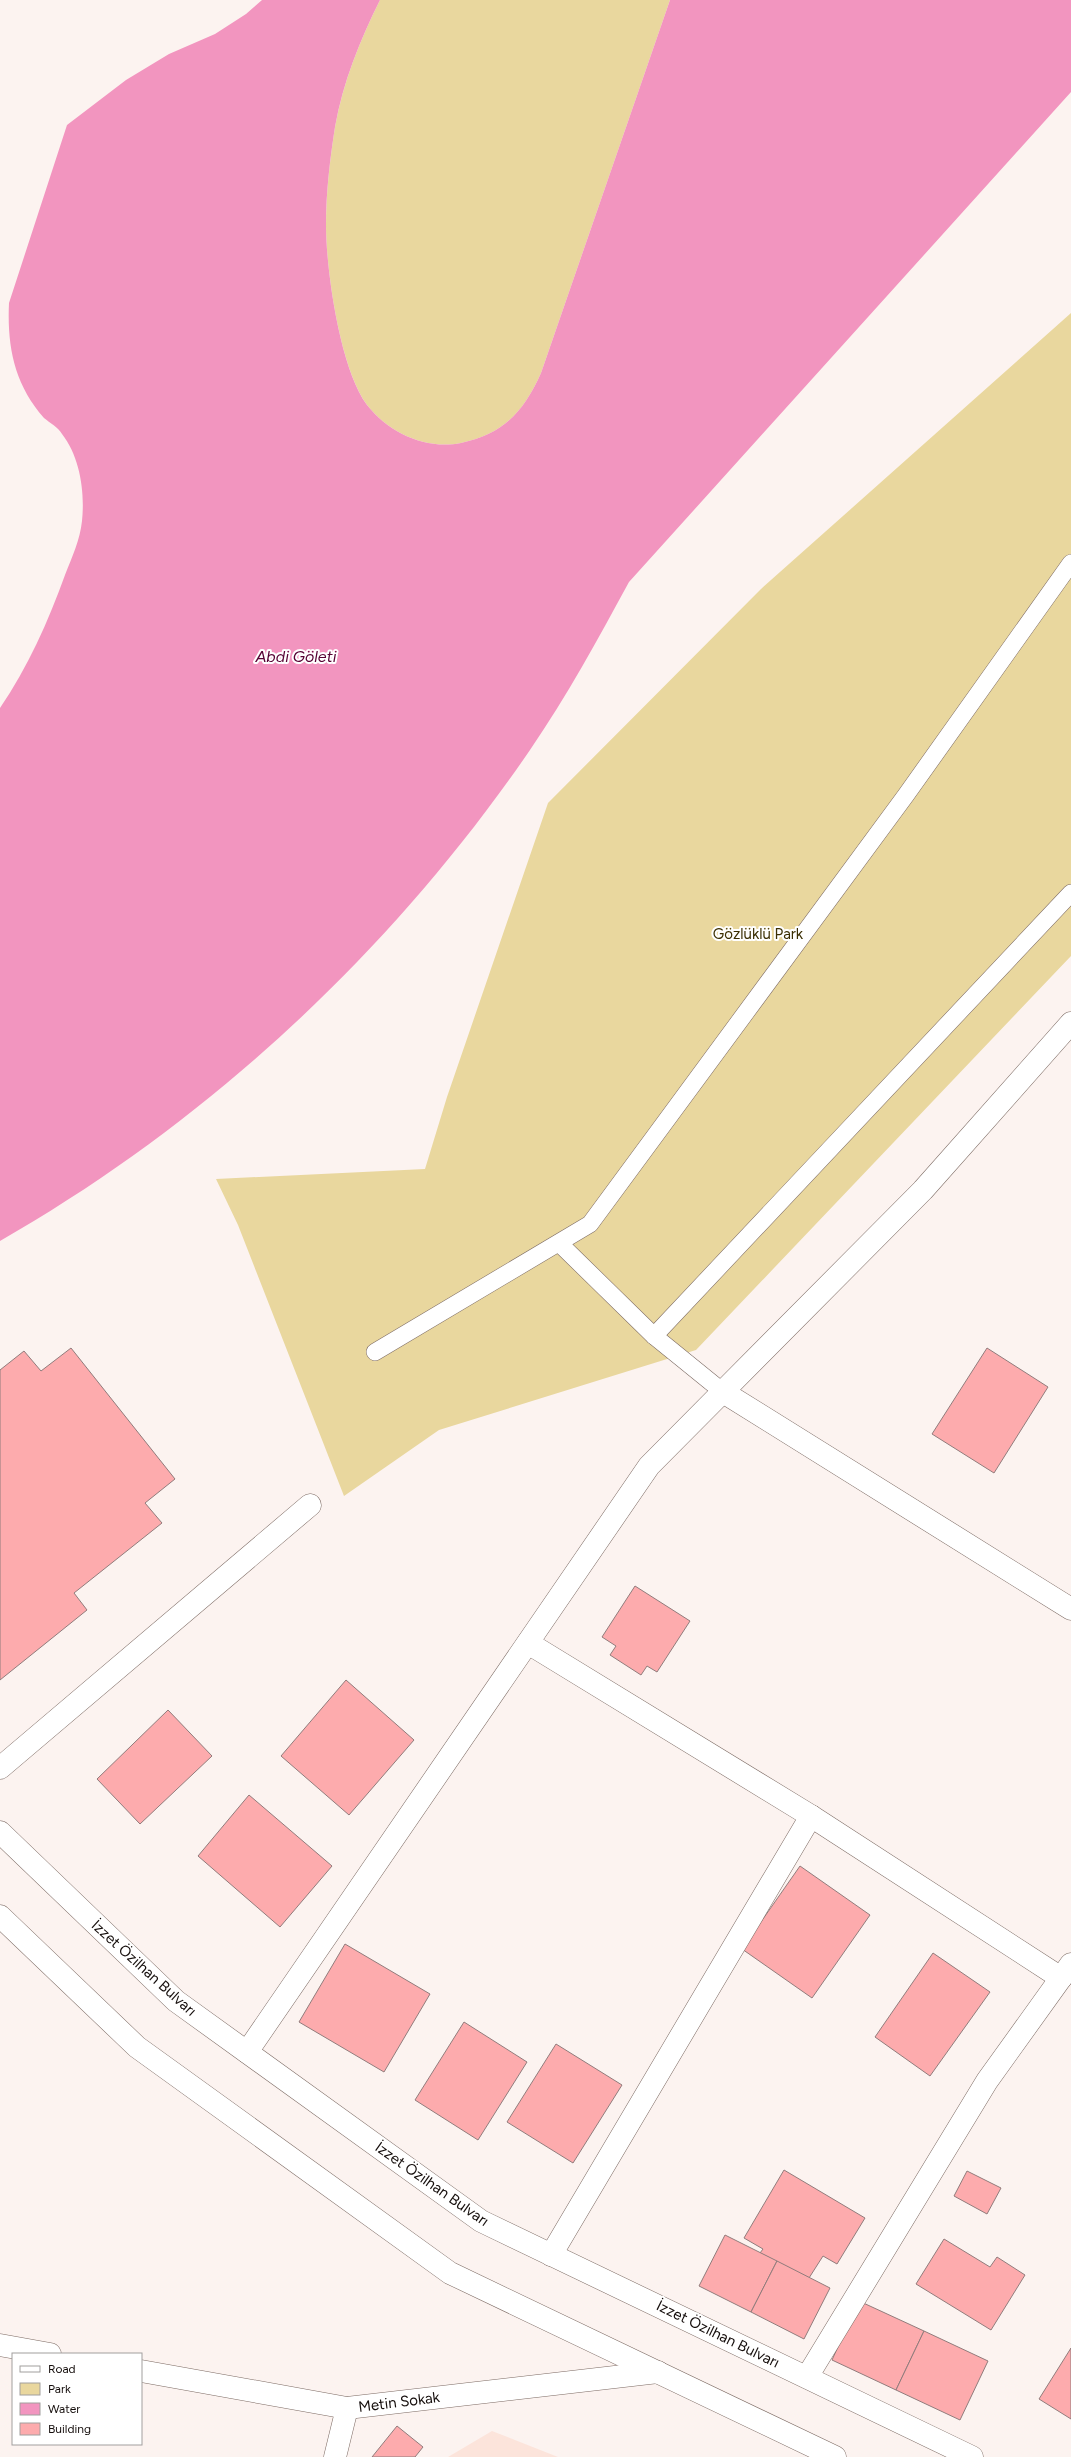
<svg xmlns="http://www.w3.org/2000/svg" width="1071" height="2457" font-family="Figtree,sans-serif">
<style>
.built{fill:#fce4db}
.green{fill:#e9d79e}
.water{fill:#f295bf}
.building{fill:#fdabad;stroke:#917c7c}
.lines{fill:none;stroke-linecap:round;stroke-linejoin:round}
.service-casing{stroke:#7d6b64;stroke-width:18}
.minor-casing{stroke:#7d6b64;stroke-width:23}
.secondary-casing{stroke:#7d6b64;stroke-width:23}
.service{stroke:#fff;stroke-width:17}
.minor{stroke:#fff;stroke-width:22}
.secondary{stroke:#fff;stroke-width:22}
.labels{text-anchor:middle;stroke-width:4;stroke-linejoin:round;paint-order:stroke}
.park-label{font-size:15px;fill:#3b2f03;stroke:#fff}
.street-label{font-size:15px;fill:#150e0c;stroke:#fff}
.water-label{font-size:16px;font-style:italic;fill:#560133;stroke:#fff}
</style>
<rect width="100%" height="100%" fill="#fcf3f0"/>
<polygon class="built" points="492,2431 558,2457 448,2457"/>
<g class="green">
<path d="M 380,0 L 670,0 L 541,373 C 524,411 504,434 461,443 C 426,450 389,433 367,405 C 340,369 326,270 326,225 C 326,192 330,159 335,127 C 343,82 360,40 380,0 Z"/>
<polygon points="1071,313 1071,956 696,1350 439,1430 344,1496 238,1225 216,1179 425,1169 447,1097 548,803 761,589"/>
</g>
<path class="water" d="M 262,0 L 380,0 C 360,40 343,82 335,127 C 330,159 326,192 326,225 C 326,270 340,369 367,405 C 389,433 426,450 461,443 C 504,434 524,411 541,373 L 670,0 L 1071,0 L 1071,92 L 629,582 C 598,639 567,696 530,750 C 393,950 211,1120 0,1241 L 0,708 C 28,667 48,622 65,575 C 72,557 80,540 82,521 C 85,492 80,457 62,434 C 58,427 50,423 44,418 C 14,384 7,346 9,303 L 67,125 L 126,80 L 169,54 L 215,34 L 246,14 Z"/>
<g class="building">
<polygon points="71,1348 175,1479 145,1503 162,1523 74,1593 87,1610 0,1680 0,1370 24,1351 41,1371"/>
<polygon points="987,1348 1048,1387 994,1473 932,1434"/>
<polygon points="635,1586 690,1621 657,1672 647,1666 641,1675 610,1655 616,1646 602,1637"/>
<polygon points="346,1680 414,1740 349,1815 281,1756"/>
<polygon points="168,1710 212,1756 140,1824 97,1779"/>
<polygon points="249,1795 332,1866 280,1927 198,1856"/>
<polygon points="800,1866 870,1915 812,1998 742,1949"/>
<polygon points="345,1944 430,1994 384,2072 299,2022"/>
<polygon points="933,1953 990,1992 930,2076 875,2037"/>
<polygon points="464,2022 527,2062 478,2140 415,2100"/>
<polygon points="556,2044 622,2085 573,2163 507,2122"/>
<polygon points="784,2170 865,2218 837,2264 823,2256 809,2278 760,2253 763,2249 744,2238"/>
<polygon points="967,2171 1001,2188 987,2214 954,2196"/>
<polygon points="725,2235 777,2261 751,2312 699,2286"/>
<polygon points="944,2239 990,2267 997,2257 1025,2275 991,2330 916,2284"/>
<polygon points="777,2261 830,2288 804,2339 751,2312"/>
<polygon points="859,2301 924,2331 896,2390 832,2360"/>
<polygon points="924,2331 988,2361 960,2420 896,2390"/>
<polygon points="1071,2348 1071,2419 1039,2399"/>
<polygon points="397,2426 423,2447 415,2457 372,2457"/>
</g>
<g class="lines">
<g class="service-casing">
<g id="service">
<polyline points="559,1243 654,1336 723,1392"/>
<polyline points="654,1336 1071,893"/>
<polyline points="375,1352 590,1224 906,795 1071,563"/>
</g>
</g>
<g class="minor-casing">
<g id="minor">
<polyline points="723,1392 1071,1609"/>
<polyline points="528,1643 811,1816 1061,1978"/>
<polyline points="0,1768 310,1505"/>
<polyline points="247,2052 649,1466 923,1190 1071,1023"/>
<polyline points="551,2255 811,1816"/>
<polyline points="0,2345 50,2354"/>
<polyline points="141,2371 347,2408 658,2372"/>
<polyline points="807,2377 987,2081 1071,1964"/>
<polyline points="335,2457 347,2408"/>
</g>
</g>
<g class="secondary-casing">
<g id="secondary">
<polyline points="0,1832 176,2001 481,2221 972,2457"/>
<polyline points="0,1916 137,2047 450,2273 835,2457"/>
</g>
</g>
<use href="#service" class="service"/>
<use href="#minor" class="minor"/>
<use href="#secondary" class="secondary"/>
</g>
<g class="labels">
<g class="park-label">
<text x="758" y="939">Gözlüklü Park</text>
</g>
<g class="street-label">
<text transform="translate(144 1968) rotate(42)" y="5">İzzet Özilhan Bulvarı</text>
<text transform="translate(432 2184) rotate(35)" y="5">İzzet Özilhan Bulvarı</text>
<text transform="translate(718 2334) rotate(26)" y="5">İzzet Özilhan Bulvarı</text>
<text transform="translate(399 2402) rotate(-7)" y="5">Metin Sokak</text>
</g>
<g class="water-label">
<text x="296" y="662">Abdi Göleti</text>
</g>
</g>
<rect x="12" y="2353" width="130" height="92" fill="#ffffff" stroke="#a19f9e"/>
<rect x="20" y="2366" width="20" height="6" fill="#ffffff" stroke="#a19f9e"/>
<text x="48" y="2373" font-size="12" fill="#150e0c">Road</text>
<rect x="20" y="2383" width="20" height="12" fill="#e9d79e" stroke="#a19f9e"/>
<text x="48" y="2393" font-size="12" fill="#150e0c">Park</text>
<rect x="20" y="2403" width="20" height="12" fill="#f295bf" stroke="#a19f9e"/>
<text x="48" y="2413" font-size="12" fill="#150e0c">Water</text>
<rect x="20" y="2423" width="20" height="12" fill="#fdabad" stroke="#a19f9e"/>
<text x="48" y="2433" font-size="12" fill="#150e0c">Building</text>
</svg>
